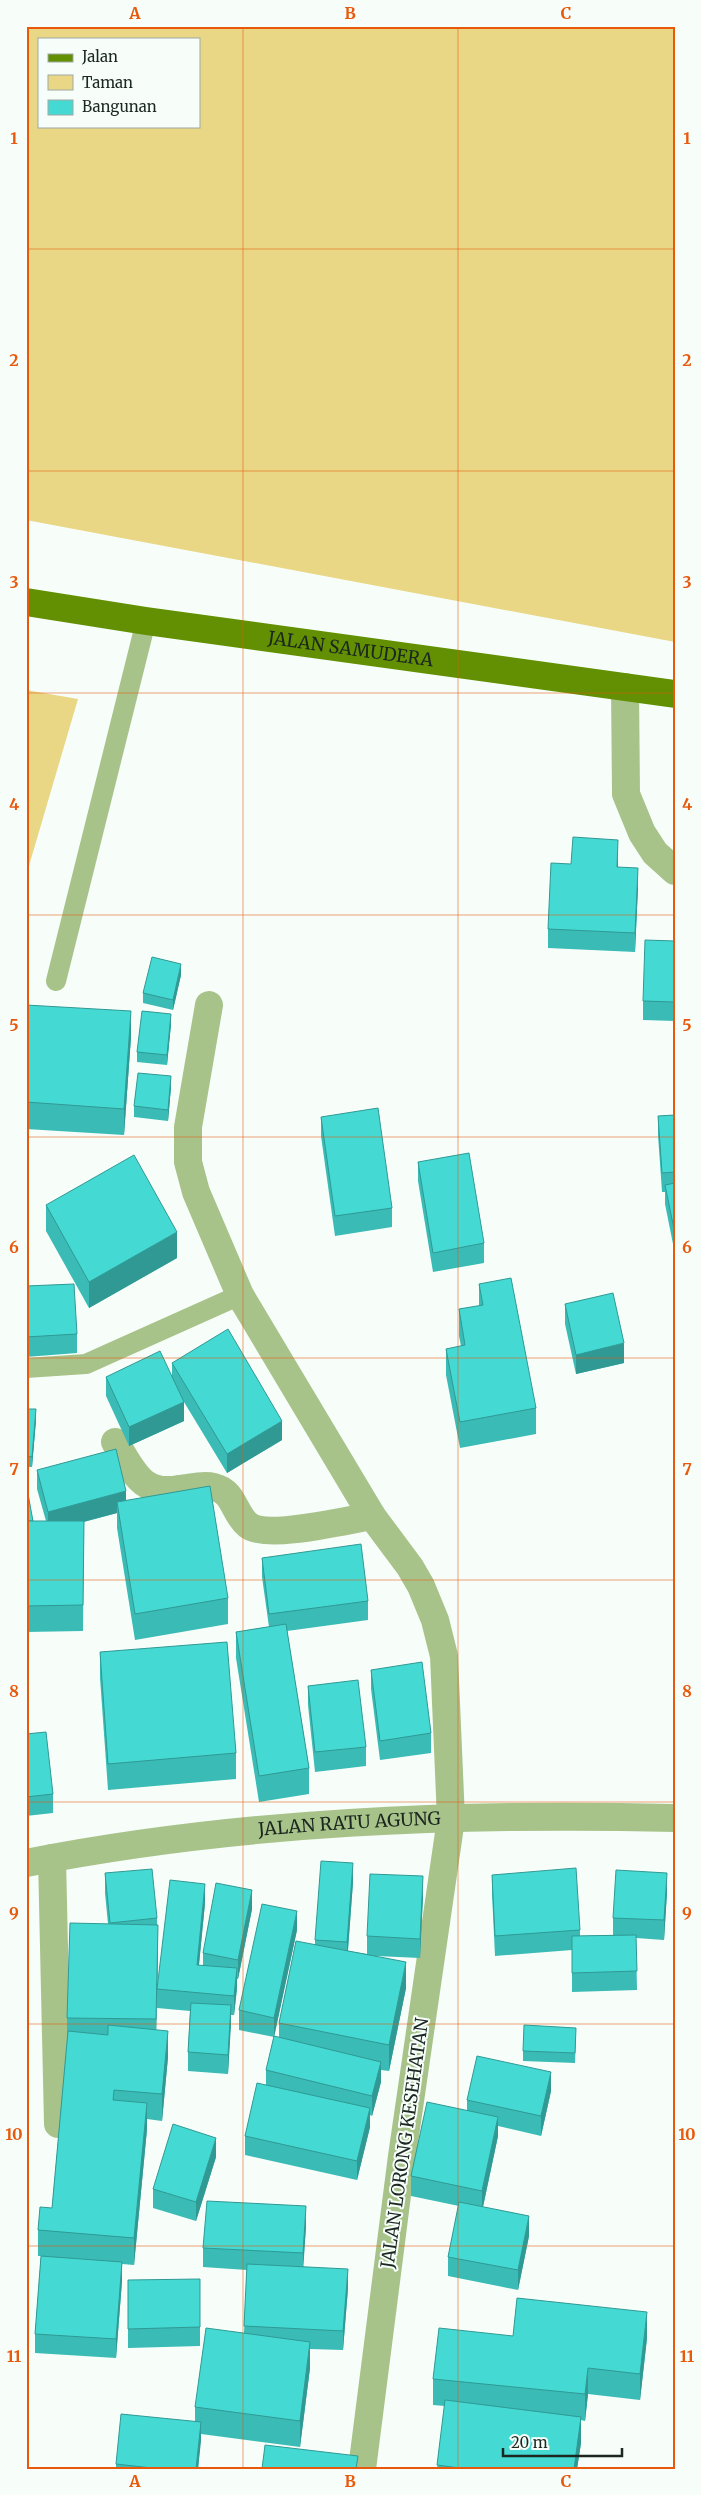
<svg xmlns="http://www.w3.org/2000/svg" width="701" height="2495" font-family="Merriweather,serif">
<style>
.green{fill:#e9d785;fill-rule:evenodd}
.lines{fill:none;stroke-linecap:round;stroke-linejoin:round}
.service{stroke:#a8c38a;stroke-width:20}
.minor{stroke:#a8c38a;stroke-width:28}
.tertiary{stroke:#a8c38a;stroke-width:28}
.primary{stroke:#639002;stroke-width:28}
.wall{fill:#3abbb5}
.shaded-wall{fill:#309994}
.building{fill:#44dad3;stroke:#309994}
.grid{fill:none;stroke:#e8590c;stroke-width:1;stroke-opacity:0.55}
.labels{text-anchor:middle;stroke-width:4;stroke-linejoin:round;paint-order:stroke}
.street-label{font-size:18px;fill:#1b2720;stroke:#f7fefa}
.neatline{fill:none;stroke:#e8590c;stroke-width:2}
.grid-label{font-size:16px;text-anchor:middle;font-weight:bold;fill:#e8590c}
</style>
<rect width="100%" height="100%" fill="#f7fefa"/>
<g class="green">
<path d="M 26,26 L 675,26 L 675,642 L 26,520 ZM 39,39 L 199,39 L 199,126 L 39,126 Z"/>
<polygon points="26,690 78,699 26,876"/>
</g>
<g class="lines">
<g class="service">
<polyline points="56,981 146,621"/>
<polyline points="26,1368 86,1364 240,1295"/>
</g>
<g class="minor">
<polyline points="625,687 626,794 642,833 655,853 675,871"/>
<polyline points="209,1005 188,1127 188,1162 196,1192 240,1295 372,1516 410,1567 421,1586 435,1620 444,1656 451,1819 402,2156 362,2469"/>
<path d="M 115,1442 C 133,1470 141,1496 179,1489 C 191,1488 202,1484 214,1487 C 235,1492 233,1513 248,1525 C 266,1540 347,1520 372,1516"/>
<polyline points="52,1858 58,2124"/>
</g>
<path class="tertiary" id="s1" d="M 26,1863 C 239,1821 459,1813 675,1818"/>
<path class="primary" id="s2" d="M 26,602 L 146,621 L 675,694"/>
</g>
<g class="wall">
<polygon points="618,859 618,867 638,887 635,952 548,948 548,929 571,864"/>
<polygon points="675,941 675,1021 643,1020 643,1001"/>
<polygon points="181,975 173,1010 143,1003 143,993"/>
<polygon points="26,1005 131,1037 124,1135 26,1129"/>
<polygon points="171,1024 167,1065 137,1062 137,1052"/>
<polygon points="171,1087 168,1121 134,1117 134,1106"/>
<polygon points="675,1115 675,1249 674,1249 665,1204 665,1192 662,1192 658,1135 658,1116"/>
<polygon points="321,1117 392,1208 392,1227 335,1236 321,1136"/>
<polygon points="418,1162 484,1243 484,1263 433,1272 418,1181"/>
<polygon points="46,1205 177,1258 89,1308 46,1231"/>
<polygon points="479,1284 536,1408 536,1434 460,1448 446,1375 446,1349 461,1346 459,1336 459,1309 479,1306"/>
<polygon points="26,1286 77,1334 77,1353 26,1357"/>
<polygon points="565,1304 624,1363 576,1374 565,1324"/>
<polygon points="172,1363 282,1440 227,1473 184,1402 184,1421 129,1446 106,1396 106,1377 172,1376"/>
<polygon points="26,1409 36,1420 32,1467 26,1467"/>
<polygon points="37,1470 126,1500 228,1598 228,1624 135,1640 117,1528 117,1513 84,1522 83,1631 26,1632 26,1494 33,1521 46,1521 37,1489"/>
<polygon points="262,1558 368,1601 368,1620 287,1631 309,1768 309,1794 259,1802 236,1658 236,1632 269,1627 262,1577"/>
<polygon points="100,1652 236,1753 236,1779 108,1790 100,1678"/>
<polygon points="371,1670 431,1733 431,1753 380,1760 371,1689"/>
<polygon points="308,1686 366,1747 366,1766 315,1772 308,1705"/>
<polygon points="26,1734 53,1794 53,1813 26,1816"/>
<polygon points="105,1873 157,1918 158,1951 156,2030 168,2057 162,2121 147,2119 147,2129 134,2265 122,2264 122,2281 116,2358 35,2353 35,2334 41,2256 38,2256 38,2230 52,2208 67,2043 67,2018 108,1924 105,1893"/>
<polygon points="492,1875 580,1930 580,1936 613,1935 613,1918 667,1892 664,1940 636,1938 637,1990 572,1992 572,1950 495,1956 492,1894"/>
<polygon points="353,1882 348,1951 367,1954 367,1936 423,1896 420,1958 376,1956 406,1988 389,2071 381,2070 381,2082 372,2116 370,2115 370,2127 357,2180 245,2155 245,2136 266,2085 266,2070 279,2037 279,2023 315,1944 315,1940"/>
<polygon points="205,1903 199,1965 203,1965 203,1953 252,1909 238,1979 237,1979 237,1988 234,2015 231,2015 228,2074 188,2071 188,2052 190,2011 157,2008 157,1989"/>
<polygon points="297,1930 274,2037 239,2030 239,2010"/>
<polygon points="576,2038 575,2063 523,2061 523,2051"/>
<polygon points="551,2091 541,2136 498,2126 498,2136 483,2207 529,2236 518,2290 448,2276 448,2257 459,2206 411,2196 411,2176 467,2110 467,2100"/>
<polygon points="216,2157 196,2221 153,2208 153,2189"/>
<polygon points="306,2226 303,2266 348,2288 343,2350 310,2349 310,2368 300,2447 201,2434 198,2469 116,2469 116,2464 195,2421 195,2407 244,2333 247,2270 203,2267 203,2248"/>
<polygon points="128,2280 200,2327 200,2346 128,2348"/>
<polygon points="513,2336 647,2338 640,2400 588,2394 585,2421 581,2420 581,2443 577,2469 437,2469 445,2406 433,2405 433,2379"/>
</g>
<g class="shaded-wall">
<polygon points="618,840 618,859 617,886 617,867"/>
<polygon points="638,868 638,887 635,952 635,933"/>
<polygon points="181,964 181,975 173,1010 173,1000"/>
<polygon points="131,1011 131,1037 124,1135 124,1109"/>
<polygon points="171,1014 171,1024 167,1065 167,1055"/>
<polygon points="171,1076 171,1087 168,1121 168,1110"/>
<rect x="674" y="1229" width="1" height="20"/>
<polygon points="177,1232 177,1258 89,1308 89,1282"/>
<polygon points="624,1343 624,1363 576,1374 576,1355"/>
<polygon points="184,1402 184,1421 129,1446 129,1427"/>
<polygon points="36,1409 36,1420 32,1467 32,1457"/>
<polygon points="282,1421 282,1440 227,1473 227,1454"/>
<polygon points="126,1491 126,1510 117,1502 117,1513 48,1531 48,1512"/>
<polygon points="353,1863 353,1882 347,1961 347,1942"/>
<polygon points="667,1873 667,1892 664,1940 664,1920"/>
<polygon points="423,1876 423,1896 420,1958 420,1939"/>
<polygon points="205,1884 205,1903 197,1984 197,1965"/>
<polygon points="252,1890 252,1909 238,1979 238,1960"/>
<polygon points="297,1911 297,1930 274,2037 274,2018"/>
<polygon points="158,1925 158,1951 156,2045 156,2019"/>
<polygon points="406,1962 406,1988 389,2071 389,2045"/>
<polygon points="237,1968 237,1988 234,2015 234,1996"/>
<polygon points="231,2005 231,2025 228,2074 228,2055"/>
<polygon points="168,2031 168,2057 162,2121 162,2094"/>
<polygon points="381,2062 381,2082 372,2116 372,2096"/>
<polygon points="551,2072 551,2091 541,2136 541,2116"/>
<polygon points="147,2103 147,2129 134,2265 134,2238"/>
<polygon points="370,2108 370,2127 357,2180 357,2161"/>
<polygon points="498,2117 498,2136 482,2211 482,2191"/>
<polygon points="216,2138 216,2157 196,2221 196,2202"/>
<polygon points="306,2206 306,2226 303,2272 303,2253"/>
<polygon points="529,2216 529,2236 518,2290 518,2270"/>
<polygon points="122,2262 122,2281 116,2358 116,2339"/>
<polygon points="348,2269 348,2288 343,2350 343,2331"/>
<polygon points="647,2312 647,2338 640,2400 640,2374"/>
<polygon points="310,2342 310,2368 300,2447 300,2421"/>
<polygon points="588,2368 588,2394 585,2421 585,2394"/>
<polygon points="581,2417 581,2443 577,2469 574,2469"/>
<polygon points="201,2422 201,2441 198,2469 196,2469"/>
</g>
<g class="building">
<polygon points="573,837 618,840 617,867 638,868 635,933 548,929 551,863 571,864"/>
<polygon points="645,940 675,941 675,1002 643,1001"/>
<polygon points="152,957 181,964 173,1000 143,993"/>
<polygon points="26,1005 131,1011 124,1109 26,1102"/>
<polygon points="142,1011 171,1014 167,1055 137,1052"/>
<polygon points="138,1073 171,1076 168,1110 134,1106"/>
<polygon points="378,1108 392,1208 335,1216 321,1117"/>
<polygon points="675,1115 675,1172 662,1173 658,1116"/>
<polygon points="469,1153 484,1243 433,1253 418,1162"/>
<polygon points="134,1155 177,1232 89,1282 46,1205"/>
<polygon points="675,1183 675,1229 674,1229 665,1185"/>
<polygon points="511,1278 536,1408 460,1422 446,1349 465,1345 459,1309 483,1305 479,1284"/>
<polygon points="74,1284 77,1334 26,1337 26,1286"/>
<polygon points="613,1293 624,1343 576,1355 565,1304"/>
<polygon points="228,1329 282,1421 227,1454 172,1363"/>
<polygon points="160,1351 184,1402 129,1427 106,1377"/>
<polygon points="26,1409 36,1409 32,1457 26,1456"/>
<polygon points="116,1449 126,1491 48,1512 37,1470"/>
<polygon points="210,1486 228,1598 135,1614 117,1502"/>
<polygon points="26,1494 28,1494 33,1521 26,1521"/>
<polygon points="26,1521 84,1521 83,1605 26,1606"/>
<polygon points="361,1544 368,1601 269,1614 262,1558"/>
<polygon points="286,1624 309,1768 259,1776 236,1632"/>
<polygon points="227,1642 236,1753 108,1764 100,1652"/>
<polygon points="422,1662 431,1733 380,1741 371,1670"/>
<polygon points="358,1680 366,1747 315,1752 308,1686"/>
<polygon points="46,1732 53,1794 26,1797 26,1734"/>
<polygon points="321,1861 353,1863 347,1942 315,1940"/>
<polygon points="576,1868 580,1930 495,1936 492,1875"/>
<polygon points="152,1869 157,1918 110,1923 105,1873"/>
<polygon points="616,1870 667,1873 664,1920 613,1918"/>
<polygon points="370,1874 423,1876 420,1939 367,1936"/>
<polygon points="170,1880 205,1884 197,1965 237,1968 234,1996 157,1989"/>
<polygon points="216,1883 252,1890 238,1960 203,1953"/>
<polygon points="262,1904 297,1911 274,2018 239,2010"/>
<polygon points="70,1923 158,1925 156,2019 67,2018"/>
<polygon points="636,1935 637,1971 572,1973 572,1936"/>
<polygon points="296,1941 406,1962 389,2045 279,2023"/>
<polygon points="191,2003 231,2005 228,2055 188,2052"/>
<polygon points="108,2025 168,2031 162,2094 114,2090 113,2100 147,2103 134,2238 38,2230 40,2207 52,2208 68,2031 108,2035"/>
<polygon points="524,2025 576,2028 575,2053 523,2051"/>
<polygon points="274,2036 381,2062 372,2096 266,2070"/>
<polygon points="477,2056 551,2072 541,2116 467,2100"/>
<polygon points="257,2083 370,2108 357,2161 245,2136"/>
<polygon points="427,2102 498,2117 482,2191 411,2176"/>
<polygon points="173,2124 216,2138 196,2202 153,2189"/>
<polygon points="207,2201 306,2206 303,2253 203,2248"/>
<polygon points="459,2202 529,2216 518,2270 448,2257"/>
<polygon points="41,2256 122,2262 116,2339 35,2334"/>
<polygon points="247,2264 348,2269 343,2331 244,2326"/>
<polygon points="200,2279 200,2327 128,2329 128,2280"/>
<polygon points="517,2298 647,2312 640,2374 588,2368 585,2394 433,2379 439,2328 513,2336"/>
<polygon points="206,2328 310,2342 300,2421 195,2407"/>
<polygon points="445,2400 581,2417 574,2469 467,2469 437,2465"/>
<polygon points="121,2414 201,2422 196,2469 161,2469 116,2464"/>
<polygon points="265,2445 358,2456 356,2469 262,2469"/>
</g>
<path class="grid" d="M 243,26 L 243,2469M 458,26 L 458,2469M 26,249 L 675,249M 26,471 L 675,471M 26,693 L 675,693M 26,915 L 675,915M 26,1137 L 675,1137M 26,1358 L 675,1358M 26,1580 L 675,1580M 26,1802 L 675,1802M 26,2024 L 675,2024M 26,2246 L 675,2246"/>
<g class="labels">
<g class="street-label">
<text dy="6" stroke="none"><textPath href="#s2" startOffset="328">JALAN SAMUDERA</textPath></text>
<text dy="6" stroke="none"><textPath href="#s1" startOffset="326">JALAN RATU AGUNG</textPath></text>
<text transform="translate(405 2143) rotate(-82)" y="6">JALAN LORONG KESEHATAN</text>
</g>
</g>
<rect width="701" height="2495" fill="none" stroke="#f7fefa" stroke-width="55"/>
<rect x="38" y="38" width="162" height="90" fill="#f7fefa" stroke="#9fa8a3"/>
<rect x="48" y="54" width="25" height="8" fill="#639002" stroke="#9fa8a3"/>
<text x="82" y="62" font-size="15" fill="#1b2720">Jalan</text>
<rect x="48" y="75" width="25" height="15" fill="#e9d785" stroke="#9fa8a3"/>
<text x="82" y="88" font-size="15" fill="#1b2720">Taman</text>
<rect x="48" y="100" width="25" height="15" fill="#44dad3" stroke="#9fa8a3"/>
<text x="82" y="112" font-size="15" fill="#1b2720">Bangunan</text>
<path d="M503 2448v8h119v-8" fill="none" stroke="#1b2720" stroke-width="2.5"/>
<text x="511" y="2448" font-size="15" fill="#1b2720" stroke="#f7fefa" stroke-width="4" paint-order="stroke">20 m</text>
<rect x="28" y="28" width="646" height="2440" class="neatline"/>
<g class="grid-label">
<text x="135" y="19">A</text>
<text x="350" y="19">B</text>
<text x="566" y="19">C</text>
<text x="14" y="144">1</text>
<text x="687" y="144">1</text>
<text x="14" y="366">2</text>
<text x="687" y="366">2</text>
<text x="14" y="588">3</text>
<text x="687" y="588">3</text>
<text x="14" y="810">4</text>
<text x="687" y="810">4</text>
<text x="14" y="1031">5</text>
<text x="687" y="1031">5</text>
<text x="14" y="1253">6</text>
<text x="687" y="1253">6</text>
<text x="14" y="1475">7</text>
<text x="687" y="1475">7</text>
<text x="14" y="1697">8</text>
<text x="687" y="1697">8</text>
<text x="14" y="1919">9</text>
<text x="687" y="1919">9</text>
<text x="14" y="2140">10</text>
<text x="687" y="2140">10</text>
<text x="14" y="2362">11</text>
<text x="687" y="2362">11</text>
<text x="135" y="2487">A</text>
<text x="350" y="2487">B</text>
<text x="566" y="2487">C</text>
</g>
</svg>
